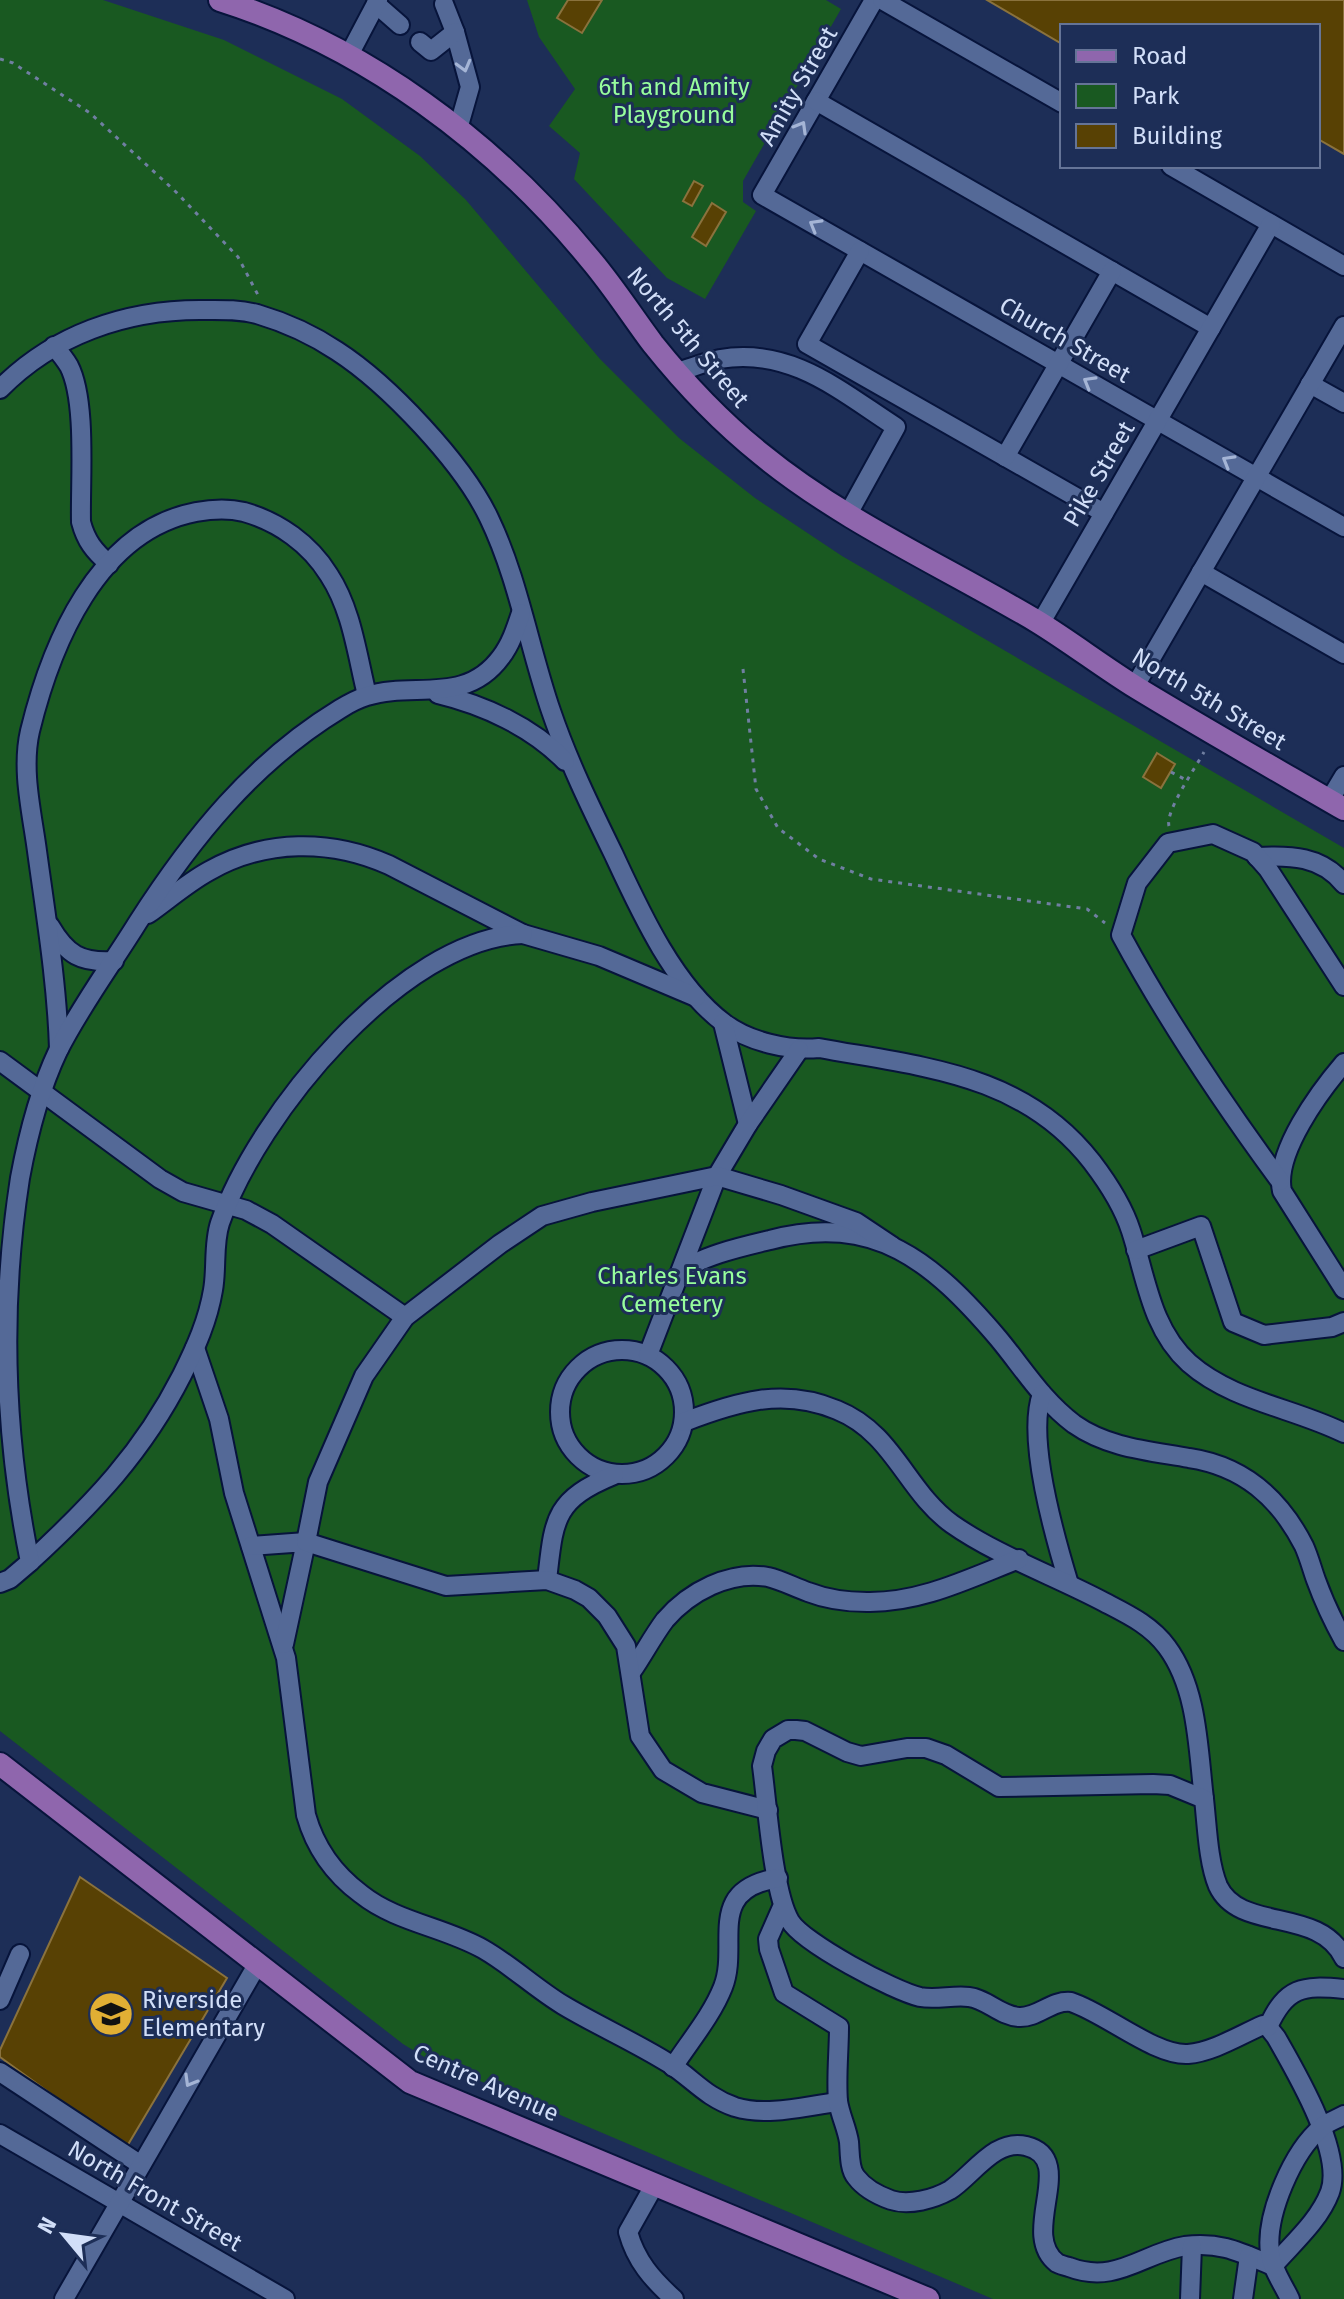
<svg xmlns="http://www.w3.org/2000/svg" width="1344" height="2299" font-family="'Fira Sans',sans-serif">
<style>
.green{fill:#195921}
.building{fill:#584104;stroke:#8a723d;stroke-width:2}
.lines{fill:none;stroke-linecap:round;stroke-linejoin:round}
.minor-casing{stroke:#07143b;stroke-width:22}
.major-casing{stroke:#07143b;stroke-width:26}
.path{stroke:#707fa1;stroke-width:3;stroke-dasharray:4 6;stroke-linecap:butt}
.minor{stroke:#546997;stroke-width:18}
.major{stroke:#8f66ad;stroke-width:22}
.oneway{stroke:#a5b5d6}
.labels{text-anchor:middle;stroke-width:6;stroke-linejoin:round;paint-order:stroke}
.street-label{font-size:24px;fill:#d1def8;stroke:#1d2e57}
.park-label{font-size:24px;fill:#97fd9c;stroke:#1d2e57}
.poi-label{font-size:24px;fill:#d1def8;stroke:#1d2e57;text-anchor:start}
</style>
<rect width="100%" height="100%" fill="#1d2e57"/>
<g class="green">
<polygon points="0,0 103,0 224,40 342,99 420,156 466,200 600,359 679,438 755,498 842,556 1344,848 1344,2299 993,2299 426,2058 403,2044 0,1731"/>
<polygon points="527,0 826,0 841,9 743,181 743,202 756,211 705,299 667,278 574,179 580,153 549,126 575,89 539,37"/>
</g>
<g class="building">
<polygon points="568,0 602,0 582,33 557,18"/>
<polygon points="987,0 1344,0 1344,154 1318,139 1318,26 1062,26 1062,44"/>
<polygon points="694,181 703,186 692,206 683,201"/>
<polygon points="712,203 726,212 706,246 692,237"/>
<polygon points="1157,753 1175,764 1161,788 1143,777"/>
<polygon points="80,1877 227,1978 126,2148 0,2057 0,2050"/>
</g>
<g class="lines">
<g class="minor-casing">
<g id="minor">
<polyline points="874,0 762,195 1344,527"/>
<polyline points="882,0 1062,103"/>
<polyline points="376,4 400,25"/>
<polyline points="444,4 455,32 470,87 458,129"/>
<polyline points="420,42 431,51 455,32"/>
<polyline points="349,55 378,0"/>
<polyline points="816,101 1211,328"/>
<polyline points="1171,166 1344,266"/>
<polyline points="860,251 807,344 1104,513"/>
<path d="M 54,346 C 59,352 65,359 69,366 C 87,401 80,481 81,522 C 86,541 94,551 109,564"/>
<path d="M 677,372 C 691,368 705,362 720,359 C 791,347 840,391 896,427 L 848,514"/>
<polyline points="1310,384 1344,403"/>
<path d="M 0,389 C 53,335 125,310 200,310 C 219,310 238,309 257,314 C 284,322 313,335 337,351 C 388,384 463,463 489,518 C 518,578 529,647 551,711 C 568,761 591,808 614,855 C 640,911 674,986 724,1023 C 749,1042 789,1051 819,1048 C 922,1067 1023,1073 1092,1162 C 1108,1183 1123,1206 1131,1231 C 1146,1277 1151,1329 1189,1363 C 1232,1401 1294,1408 1344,1433"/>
<polyline points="1005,457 1112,271"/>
<polyline points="1201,572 1344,654"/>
<polyline points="1040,624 1271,224"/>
<polyline points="1135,686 1344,326"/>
<path d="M 438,694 C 484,705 532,727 565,761"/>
<polyline points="1329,801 1344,776"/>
<path d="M 1257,857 C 1290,855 1322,856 1344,884"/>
<path d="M 148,914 C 168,900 187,883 209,871 C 265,839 331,839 389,865 L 523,934 L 599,956 L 696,997"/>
<path d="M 50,926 C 67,955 81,963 114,961"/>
<polyline points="723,1023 748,1124"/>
<path d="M 59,1049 C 57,983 46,917 37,851 C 32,813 21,770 30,731 C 51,645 97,531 196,512 C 212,509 228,508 244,512 C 279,522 310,544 329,575 C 352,610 357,655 367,695"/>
<polyline points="0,1061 160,1179 183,1192 246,1210 272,1224 405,1317"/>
<path d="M 1344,1063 C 1320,1091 1274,1153 1282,1191 L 1344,1289"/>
<path d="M 1280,1181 C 1222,1102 1168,1022 1121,935 L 1137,883 L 1168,843 L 1213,834 L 1253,852 L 1268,869 L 1344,986"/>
<polyline points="1136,1250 1201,1226 1233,1322 1264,1335 1332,1327 1344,1322"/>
<path d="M 680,1273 C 699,1256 745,1246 770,1240 C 875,1212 933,1262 998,1338 C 1023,1368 1042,1400 1074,1424 C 1108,1448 1150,1451 1189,1458 C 1243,1466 1279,1497 1304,1546 C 1309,1557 1312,1569 1316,1580 C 1324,1602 1333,1621 1344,1641"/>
<path d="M 195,1348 L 219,1419 L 234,1493 L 286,1658 L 306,1815 C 315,1847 334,1874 361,1894 C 396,1922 444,1927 483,1949 C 511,1965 535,1988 563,2005 C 598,2026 635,2042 670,2064 C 694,2080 706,2097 735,2107 C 768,2117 805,2106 838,2102"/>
<circle cx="622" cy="1412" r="62"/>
<polyline points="648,1355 717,1176 748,1124 799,1050"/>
<path d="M 1042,1394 C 1026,1438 1055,1538 1069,1584"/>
<path d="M 684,1422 C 736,1402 783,1387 837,1410 C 894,1433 906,1491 952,1524 C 996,1555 1055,1576 1104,1602 C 1127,1614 1151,1625 1167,1647 C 1198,1689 1198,1749 1204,1799"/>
<polyline points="251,1546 306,1542 284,1644"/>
<path d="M 30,1562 C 93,1504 143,1452 182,1375 C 196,1347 208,1320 213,1290 C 217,1268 213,1244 220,1223 C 257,1115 402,938 523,934"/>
<path d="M 547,1580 C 554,1520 553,1500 614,1475"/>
<path d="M 0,1583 L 10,1579 L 30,1562 C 4,1435 0,1306 20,1178 C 28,1135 39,1091 58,1051 C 80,1007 112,964 138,922 C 192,838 253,762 340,709 C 348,704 357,699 367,696 C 413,681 465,706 501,657 C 511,644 516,628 521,613"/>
<path d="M 632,1671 C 643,1655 653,1636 665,1620 C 689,1592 730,1570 768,1577 C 781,1580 794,1587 808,1592 C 826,1599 848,1602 867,1602 C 921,1603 970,1578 1019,1559"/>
<polyline points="768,1810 702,1793 663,1770 640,1736 626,1646 607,1616 589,1598 575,1590 547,1580 446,1586 306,1542 318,1482 364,1376 405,1317 500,1244 542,1216 592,1202 717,1176 781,1195 856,1222 892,1246"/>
<path d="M 783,1905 L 768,1939 L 769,1949 L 784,1993 L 839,2027 C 839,2051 836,2077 838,2101 C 840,2115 847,2128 849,2142 C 850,2152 849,2169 856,2177 C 865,2189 877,2195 891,2200 C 909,2206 934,2199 950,2190 C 973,2175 995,2138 1026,2146 C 1079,2159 1018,2233 1057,2263 C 1061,2265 1065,2266 1069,2267 C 1116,2285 1143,2253 1185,2246 C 1220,2241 1242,2253 1273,2266 C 1293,2243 1319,2221 1330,2192 C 1344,2153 1296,2072 1276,2037 L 1268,2027 L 1263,2025 C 1240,2035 1213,2052 1188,2054 C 1155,2056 1105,2013 1071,2002 C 1051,2000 1038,2018 1019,2017 C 1000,2016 987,1999 969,1997 C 953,1995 936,2000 920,1997 C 894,1991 803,1943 790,1921 C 773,1893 767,1802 762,1766 L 766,1751 L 773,1739 L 788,1730 L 796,1730 L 805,1731 L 847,1752 L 861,1756 L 907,1748 L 926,1748 L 946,1755 L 999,1787 L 1153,1784 L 1170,1785 L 1204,1799 C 1207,1825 1208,1862 1218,1886 C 1240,1933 1319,1906 1344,1958"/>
<polyline points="0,2000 20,1954"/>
<path d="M 1268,2027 C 1286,1987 1302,1985 1344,1989"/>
<path d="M 673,2067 C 690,2041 712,2015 723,1987 C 740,1944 704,1890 778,1878"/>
<polyline points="0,2072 141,2165"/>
<polyline points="0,2134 285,2299"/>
<path d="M 655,2184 L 628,2232 C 636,2261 652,2279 674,2299"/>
<polyline points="64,2299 257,1965"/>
<polyline points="1190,2299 1192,2246"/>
<polyline points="1243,2299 1249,2256"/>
<path d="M 1290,2299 C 1283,2284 1272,2269 1270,2253 C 1265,2215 1293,2151 1322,2127 C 1328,2122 1337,2119 1344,2115"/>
</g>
</g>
<g class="major-casing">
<g id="major">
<path d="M 220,0 C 365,46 494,142 590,259 C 613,286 632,316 653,344 C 685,384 721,422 761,454 C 844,522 946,567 1038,622 C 1072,643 1103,667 1137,688 C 1206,730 1275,769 1344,809"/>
<polyline points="0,1764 410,2082 928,2299"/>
</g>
</g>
<g class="path">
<polyline points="0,59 13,63 90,113 176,192 238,257 258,295"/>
<polyline points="743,669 756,789 778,828 819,859 871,879 1087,909 1105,923"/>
<polyline points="1171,772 1188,781"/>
<path d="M 1169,826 C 1165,811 1196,767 1204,752"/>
</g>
<use href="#minor" class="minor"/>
<use href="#major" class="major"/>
</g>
<defs><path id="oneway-chevron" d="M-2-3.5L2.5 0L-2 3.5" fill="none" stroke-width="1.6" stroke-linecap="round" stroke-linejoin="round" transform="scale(2)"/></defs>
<g class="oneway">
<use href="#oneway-chevron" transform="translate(464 66) rotate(75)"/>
<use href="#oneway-chevron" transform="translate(801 127) rotate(-60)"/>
<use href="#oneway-chevron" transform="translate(815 225) rotate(-150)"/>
<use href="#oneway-chevron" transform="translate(1089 382) rotate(-150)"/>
<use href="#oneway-chevron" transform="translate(1228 461) rotate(-150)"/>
<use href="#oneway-chevron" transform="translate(190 2081) rotate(120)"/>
</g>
<defs>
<g id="school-disc" transform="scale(2.3)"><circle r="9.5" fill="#e1af34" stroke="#1d2e57"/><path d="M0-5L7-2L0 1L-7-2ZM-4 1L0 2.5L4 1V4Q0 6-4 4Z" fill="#111"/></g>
</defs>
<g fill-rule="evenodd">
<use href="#school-disc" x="111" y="2014"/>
</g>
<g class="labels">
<g class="street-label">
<text transform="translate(798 86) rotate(-60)" y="8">Amity Street</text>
<text transform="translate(688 337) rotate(50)" y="8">North 5th Street</text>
<text transform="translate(1065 340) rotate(30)" y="8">Church Street</text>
<text transform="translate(1099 474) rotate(-60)" y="8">Pike Street</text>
<text transform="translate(1209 699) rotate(31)" y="8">North 5th Street</text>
<text transform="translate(486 2083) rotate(24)" y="8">Centre Avenue</text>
<text transform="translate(155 2196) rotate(30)" y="8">North Front Street</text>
</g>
<g class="park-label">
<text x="674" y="95">6th and Amity<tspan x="674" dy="28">Playground</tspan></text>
<text x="672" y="1284">Charles Evans<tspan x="672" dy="28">Cemetery</tspan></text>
</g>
<g class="poi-label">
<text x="142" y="2008">Riverside<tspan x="142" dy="28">Elementary</tspan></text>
</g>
</g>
<rect x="1060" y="24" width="260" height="144" fill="#1d2e57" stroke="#657497" stroke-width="2"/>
<rect x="1076" y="50" width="40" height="12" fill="#8f66ad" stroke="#657497" stroke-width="2"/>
<text x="1132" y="64" font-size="24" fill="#d1def8">Road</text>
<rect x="1076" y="84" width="40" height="24" fill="#195921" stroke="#657497" stroke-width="2"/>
<text x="1132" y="104" font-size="24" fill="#d1def8">Park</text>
<rect x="1076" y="124" width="40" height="24" fill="#584104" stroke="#657497" stroke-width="2"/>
<text x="1132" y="144" font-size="24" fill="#d1def8">Building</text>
<g transform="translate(64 2235) rotate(299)" stroke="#1d2e57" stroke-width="6" paint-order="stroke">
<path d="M0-6L14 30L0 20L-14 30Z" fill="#d1def8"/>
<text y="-12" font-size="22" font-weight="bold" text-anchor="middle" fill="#d1def8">N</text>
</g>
</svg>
